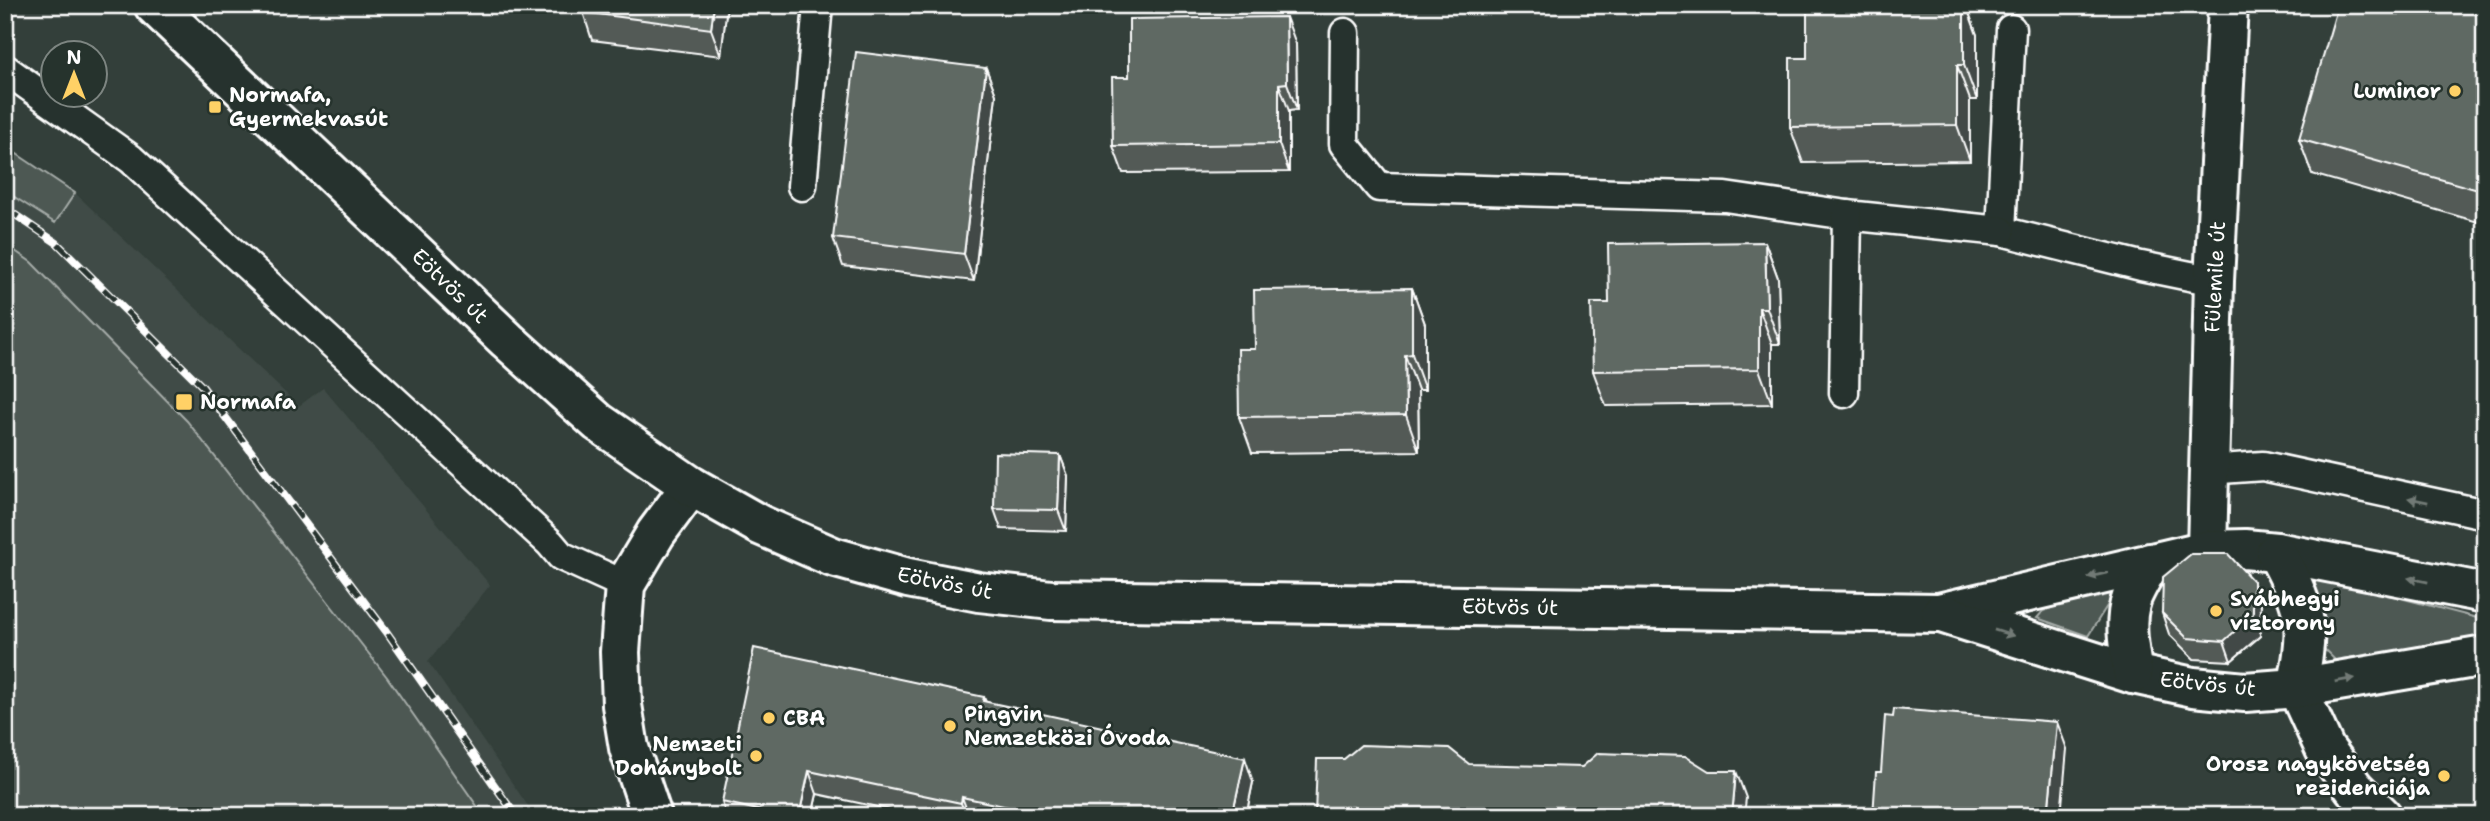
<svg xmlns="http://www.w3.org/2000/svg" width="2490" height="821" font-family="'Shantell Sans',sans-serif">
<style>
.built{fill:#404c47}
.green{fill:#4d5853;stroke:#a6aca9;stroke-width:2}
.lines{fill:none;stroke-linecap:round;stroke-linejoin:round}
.service-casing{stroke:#fff;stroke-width:33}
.minor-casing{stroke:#fff;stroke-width:44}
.tertiary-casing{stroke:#fff;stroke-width:44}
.service{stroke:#26332d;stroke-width:28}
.minor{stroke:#26332d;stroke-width:38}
.tertiary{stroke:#26332d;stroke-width:38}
.rail-casing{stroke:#fff;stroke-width:8}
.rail{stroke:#26332d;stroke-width:5;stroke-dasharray:16;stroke-linecap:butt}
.wall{fill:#525a56;stroke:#fff;stroke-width:2}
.shaded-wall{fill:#424a46;stroke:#fff;stroke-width:2}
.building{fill:#5f6964;stroke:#fff;stroke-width:2}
.oneway{fill:#727a76}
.poi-dot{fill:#ffd166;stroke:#26332d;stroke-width:2.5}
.labels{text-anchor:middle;stroke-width:5;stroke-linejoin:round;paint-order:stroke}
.poi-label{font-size:21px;font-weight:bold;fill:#fff;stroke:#26332d;text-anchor:start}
.street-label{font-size:21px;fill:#fff;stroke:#26332d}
</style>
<rect width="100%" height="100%" fill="#333f3a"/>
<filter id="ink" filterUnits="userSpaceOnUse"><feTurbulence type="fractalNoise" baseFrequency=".0143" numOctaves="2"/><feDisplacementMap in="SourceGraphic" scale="14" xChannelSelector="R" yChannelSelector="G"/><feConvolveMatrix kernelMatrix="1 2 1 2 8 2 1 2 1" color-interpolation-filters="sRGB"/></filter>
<g filter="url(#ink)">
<polygon class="built" points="5,191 54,223 75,193 299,406 323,388 490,585 428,662 535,816 484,816 387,677 187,421 31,262 5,244"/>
<g class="green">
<polygon points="5,146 75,193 55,223 5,191"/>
<polygon points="5,244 31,262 187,421 387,677 484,816 5,816"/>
<polygon points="2316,576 2485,620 2485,637 2335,660 2323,648 2322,601 2311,578"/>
<polygon points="2102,590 2112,592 2112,598 2088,636 2037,618 2043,611"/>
</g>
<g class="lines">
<g class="service-casing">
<g id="service">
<polyline points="2011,29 2001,231 2141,266 2214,281"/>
<polyline points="1345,33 1344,144 1379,187 1725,197 1847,215 2001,231"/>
<polyline points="5,69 131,159 550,543 561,556 625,585"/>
<polyline points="802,186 818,5"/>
<polyline points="1844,393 1847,215"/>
<polyline points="2207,470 2263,466 2485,514"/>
</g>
</g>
<g class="minor-casing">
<g id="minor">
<polyline points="2207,550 2214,281 2228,5"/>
<polyline points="2297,688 2325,749 2354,788 2382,816"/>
<polyline points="652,816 629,748 622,705 620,652 625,585 656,533 691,486"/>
</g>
</g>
<g class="tertiary-casing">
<g id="tertiary">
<polyline points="154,5 507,340 598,422 691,486 760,525 833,557 908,578 979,592 1051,600 1939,613 2207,550 2245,549 2276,552 2485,593"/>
<path d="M 2276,552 C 2288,573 2301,599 2304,623 C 2306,645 2301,668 2297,688"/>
<polyline points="1941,613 2133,674 2193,687 2245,692 2297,688 2485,656"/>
<path d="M 2133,674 C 2129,649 2123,621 2132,597 C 2137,585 2144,574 2150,563"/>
</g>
</g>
<use href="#service" class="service"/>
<use href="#minor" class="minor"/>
<use href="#tertiary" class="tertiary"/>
<g class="rail-casing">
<polyline id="rail" points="5,208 57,243 202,386 386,631 516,816"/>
</g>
<use href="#rail" class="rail"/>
</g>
<g class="wall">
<polygon points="583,5 727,5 721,56 592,40 583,12"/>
<polygon points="1807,5 1966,5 1977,35 1977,100 1970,100 1970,161 1803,163 1790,127 1807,58"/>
<polygon points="2485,5 2485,224 2312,174 2299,139"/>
<polygon points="1296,44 1297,110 1289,111 1289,172 1123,173 1113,146 1129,77"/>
<polygon points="986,68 996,95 974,281 843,266 833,238"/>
<polygon points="1765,242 1778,278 1780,344 1772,344 1772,404 1606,406 1593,371 1609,303"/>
<polygon points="1412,288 1425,324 1425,390 1418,390 1419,451 1252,453 1239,417 1255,349"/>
<polygon points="1060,455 1068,476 1066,531 1001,529 994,509"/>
<polygon points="2261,601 2260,636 2231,661 2194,659 2169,634 2162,613"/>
<polygon points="984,697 986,702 1253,782 1246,816 919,816 817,794 812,816 726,816 722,802"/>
</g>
<g class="shaded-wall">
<polygon points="714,5 727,5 721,56 711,29"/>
<polygon points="1964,5 1966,5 1977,35 1977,100 1964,65"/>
<polygon points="1286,17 1296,44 1297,110 1287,83"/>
<polygon points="1957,65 1970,100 1970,161 1957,125"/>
<polygon points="986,68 996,95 974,281 964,254"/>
<polygon points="1279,84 1289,111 1289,172 1279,144"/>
<polygon points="1765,242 1778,278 1780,344 1767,308"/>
<polygon points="1412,288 1425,324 1425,390 1412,354"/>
<polygon points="1759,308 1772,344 1772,404 1759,369"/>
<polygon points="1405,355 1418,390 1419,451 1406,415"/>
<polygon points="1060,455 1068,476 1066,531 1058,510"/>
<polygon points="2253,581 2261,601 2260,636 2231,661 2224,641"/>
<polygon points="2057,722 2067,749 2061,816 2048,816"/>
<polygon points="1245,758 1253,782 1246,816 1232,816"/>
<polygon points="809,771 817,794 812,816 799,816"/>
<polygon points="1736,771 1746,798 1744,816 1732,816"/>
<polygon points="962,797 969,816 966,816 961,803"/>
</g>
<g class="building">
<polygon points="583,5 714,5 711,29 583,12"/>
<polygon points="1807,5 1964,5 1964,65 1957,65 1957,125 1790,127 1790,58 1807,58"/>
<polygon points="2338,5 2485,5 2485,192 2299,139"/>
<polygon points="1286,17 1287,83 1279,84 1279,144 1113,146 1112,77 1129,77 1129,19"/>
<polygon points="856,52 986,68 964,254 833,238"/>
<polygon points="1765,242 1767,308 1759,308 1759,369 1593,371 1591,303 1609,303 1608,244"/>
<polygon points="1412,288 1412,354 1405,355 1406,415 1239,417 1238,349 1255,349 1254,290"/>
<polygon points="995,453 1060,455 1058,510 994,509"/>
<polygon points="2191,554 2228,554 2253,581 2253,615 2224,641 2187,638 2162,613 2163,577"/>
<polygon points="754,648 984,697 983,701 1245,758 1232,816 1050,816 962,797 961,803 809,771 799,816 784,816 722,802"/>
<polygon points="1894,709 2057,722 2048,816 1873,816 1876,772 1881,772 1885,716 1893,717"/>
<polygon points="1361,745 1449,748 1469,764 1582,767 1598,753 1685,756 1709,771 1736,771 1732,816 1315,816 1317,759 1344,759"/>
</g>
<defs><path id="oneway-solid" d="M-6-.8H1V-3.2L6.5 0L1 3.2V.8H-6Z" transform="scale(1.75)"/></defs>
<g class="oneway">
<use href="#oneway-solid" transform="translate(2418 500) rotate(-168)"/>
<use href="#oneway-solid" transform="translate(2098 575) rotate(167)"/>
<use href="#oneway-solid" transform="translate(2418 580) rotate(-169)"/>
<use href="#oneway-solid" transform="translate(2004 633) rotate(17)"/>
<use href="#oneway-solid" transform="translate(2345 680) rotate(-10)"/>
</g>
</g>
<g class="poi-dot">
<circle cx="2455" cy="91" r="7"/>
<rect x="208" y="100" width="14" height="14" rx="3.5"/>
<rect x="175" y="393" width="18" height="18" rx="3.5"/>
<circle cx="2216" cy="611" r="7"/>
<circle cx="769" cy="718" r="7"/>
<circle cx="950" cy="726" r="7"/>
<circle cx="756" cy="756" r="7"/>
<circle cx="2444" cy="776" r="7"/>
</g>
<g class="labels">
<g class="poi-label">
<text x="2441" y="98" text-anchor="end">Luminor</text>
<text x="229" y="102">Normafa,<tspan x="229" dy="24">Gyermekvasút</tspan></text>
<text x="200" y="409">Normafa</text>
<text x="2230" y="606">Svábhegyi<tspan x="2230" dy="24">víztorony</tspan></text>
<text x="964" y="721">Pingvin<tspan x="964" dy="24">Nemzetközi Óvoda</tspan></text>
<text x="783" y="725">CBA</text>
<text x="742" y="751" text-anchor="end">Nemzeti<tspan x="742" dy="24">Dohánybolt</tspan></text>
<text x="2430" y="771" text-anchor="end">Orosz nagykövetség<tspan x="2430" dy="24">rezidenciája</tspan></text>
</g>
<g class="street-label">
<text transform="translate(2215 277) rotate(-87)" y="7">Fülemile út</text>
<text transform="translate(450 286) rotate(44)" y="7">Eötvös út</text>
<text transform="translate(945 583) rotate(11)" y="7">Eötvös út</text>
<text transform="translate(1510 607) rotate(1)" y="7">Eötvös út</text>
<text transform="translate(2208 684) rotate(6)" y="7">Eötvös út</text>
</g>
</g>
<rect width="2490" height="821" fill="none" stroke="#26332d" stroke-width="28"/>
<rect x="14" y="14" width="2462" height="793" fill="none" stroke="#fff" stroke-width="2.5" filter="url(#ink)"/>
<g transform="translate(74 74)"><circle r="33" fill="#26332d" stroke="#7d8581" stroke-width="2"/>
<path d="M0-5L12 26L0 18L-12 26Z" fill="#ffd166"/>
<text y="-10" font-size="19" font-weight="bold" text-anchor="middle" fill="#ffffff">N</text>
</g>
</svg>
